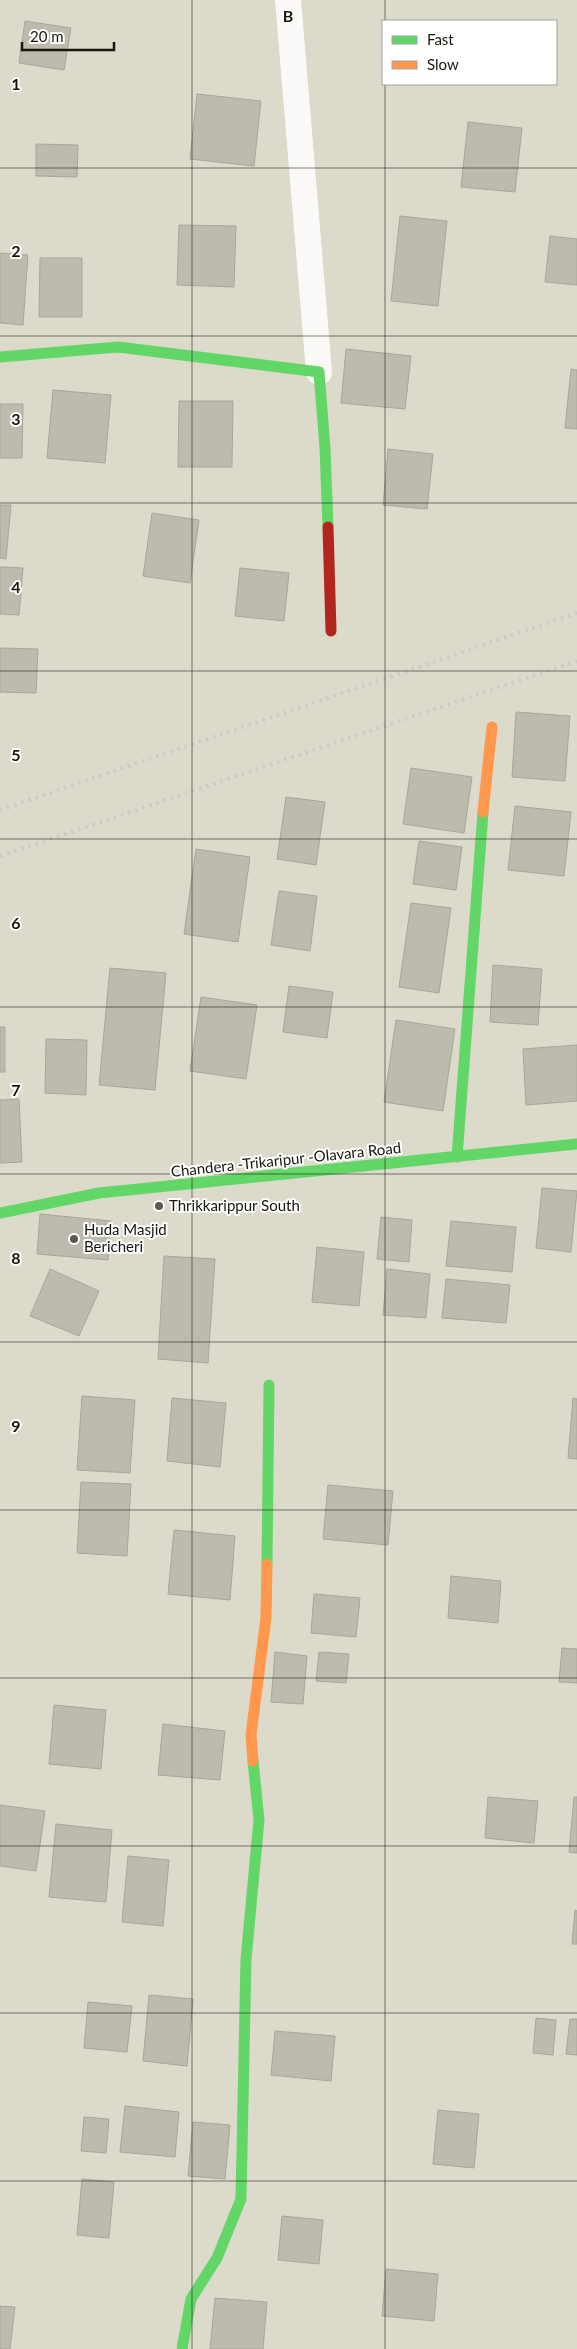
<svg xmlns="http://www.w3.org/2000/svg" width="577" height="2349" font-family="Lato,sans-serif">
<style>
.building{fill:#bdbbae;stroke:#a8a69a}
.lines{fill:none;stroke-linecap:round;stroke-linejoin:round}
.street{stroke:#faf9f7;stroke-width:26}
.fast{stroke:#63d668;stroke-width:11}
.slow{stroke:#ff974d;stroke-width:11}
.jam{stroke:#b3261e;stroke-width:11}
.rail{stroke:#cbcbc7;stroke-width:4;stroke-dasharray:2.5 5;stroke-linecap:butt}
.grid{fill:none;stroke:#17150c;stroke-width:1;stroke-opacity:0.55}
.poi-dot{fill:#5c5a4f;stroke:#fff;stroke-width:2}
.labels{text-anchor:middle;stroke-width:4;stroke-linejoin:round;paint-order:stroke}
.street-label{font-size:15px;fill:#17150c;stroke:#fff}
.poi-label{font-size:15px;fill:#17150c;stroke:#fff;text-anchor:start}
.grid-label{font-size:16px;text-anchor:middle;font-weight:bold;fill:#17150c;stroke:#fff;stroke-width:4;stroke-linejoin:round;paint-order:stroke}
</style>
<rect width="100%" height="100%" fill="#dcdacb"/>
<g class="building">
<polygon points="25,21 71,28 64,70 19,63"/>
<polygon points="197,94 261,101 254,166 190,159"/>
<polygon points="468,122 522,128 515,192 461,187"/>
<polygon points="36,144 78,145 77,177 36,176"/>
<polygon points="400,216 447,221 438,306 391,301"/>
<polygon points="179,225 236,226 234,287 177,285"/>
<polygon points="550,236 577,239 577,285 545,282"/>
<polygon points="0,253 28,255 23,325 0,323"/>
<polygon points="40,258 82,258 82,317 39,317"/>
<polygon points="346,349 411,356 405,409 341,403"/>
<polygon points="571,369 577,370 577,429 565,428"/>
<polygon points="53,390 111,395 105,463 47,458"/>
<polygon points="179,401 233,401 232,467 178,467"/>
<polygon points="0,404 23,404 22,458 0,458"/>
<polygon points="388,449 433,454 427,509 383,505"/>
<polygon points="0,505 11,505 6,559 0,558"/>
<polygon points="152,513 199,520 190,583 143,576"/>
<polygon points="0,567 23,568 19,615 0,614"/>
<polygon points="240,568 289,573 284,621 235,616"/>
<polygon points="0,648 38,649 36,693 0,692"/>
<polygon points="516,712 570,716 565,781 512,777"/>
<polygon points="411,768 472,777 464,833 403,824"/>
<polygon points="286,797 325,802 316,865 277,859"/>
<polygon points="515,806 571,812 564,876 508,870"/>
<polygon points="419,841 462,847 456,890 413,884"/>
<polygon points="196,849 250,857 238,942 184,934"/>
<polygon points="279,891 317,896 310,951 271,945"/>
<polygon points="411,903 451,908 439,993 399,987"/>
<polygon points="493,965 542,969 538,1025 490,1022"/>
<polygon points="110,968 166,973 155,1090 99,1085"/>
<polygon points="289,986 333,992 327,1038 283,1032"/>
<polygon points="201,997 257,1005 246,1079 190,1071"/>
<polygon points="396,1020 455,1029 443,1111 384,1102"/>
<rect x="0" y="1027" width="5" height="45"/>
<polygon points="46,1039 87,1040 86,1095 45,1093"/>
<polygon points="577,1045 577,1101 526,1105 523,1049"/>
<polygon points="19,1099 22,1162 0,1163 0,1100"/>
<polygon points="542,1188 577,1191 571,1252 536,1248"/>
<polygon points="40,1214 111,1221 108,1260 37,1254"/>
<polygon points="381,1217 412,1220 409,1262 377,1259"/>
<polygon points="451,1221 516,1227 512,1272 446,1266"/>
<polygon points="317,1247 364,1252 359,1306 312,1302"/>
<polygon points="164,1256 215,1259 208,1363 158,1359"/>
<polygon points="50,1269 99,1291 79,1336 30,1316"/>
<polygon points="387,1269 430,1274 426,1318 383,1315"/>
<polygon points="446,1279 510,1285 506,1323 442,1318"/>
<polygon points="82,1396 135,1400 130,1473 77,1470"/>
<polygon points="172,1398 226,1403 220,1467 167,1461"/>
<polygon points="573,1398 577,1399 577,1459 568,1458"/>
<polygon points="81,1482 131,1484 127,1556 77,1553"/>
<polygon points="328,1485 393,1491 388,1545 323,1539"/>
<polygon points="174,1530 235,1536 230,1600 168,1594"/>
<polygon points="451,1576 501,1581 498,1623 448,1618"/>
<polygon points="314,1594 360,1598 356,1637 311,1633"/>
<polygon points="562,1648 577,1649 577,1683 559,1682"/>
<polygon points="275,1652 307,1656 303,1704 271,1702"/>
<polygon points="319,1652 349,1654 346,1683 316,1681"/>
<polygon points="54,1705 106,1710 101,1769 49,1764"/>
<polygon points="163,1724 225,1731 220,1780 158,1775"/>
<polygon points="488,1797 538,1801 534,1843 485,1838"/>
<polygon points="574,1797 577,1797 577,1853 569,1852"/>
<polygon points="0,1805 45,1811 36,1871 0,1866"/>
<polygon points="56,1824 112,1830 106,1902 49,1897"/>
<polygon points="128,1856 169,1860 163,1926 122,1922"/>
<polygon points="575,1910 577,1911 577,1944 572,1944"/>
<polygon points="149,1995 193,1999 187,2066 143,2061"/>
<polygon points="88,2002 132,2006 127,2052 84,2048"/>
<polygon points="536,2018 556,2020 553,2055 533,2053"/>
<polygon points="570,2019 577,2019 577,2055 566,2054"/>
<polygon points="275,2031 335,2036 331,2081 271,2075"/>
<polygon points="125,2106 179,2112 175,2157 120,2152"/>
<polygon points="438,2110 479,2114 474,2168 433,2164"/>
<polygon points="84,2117 109,2119 106,2153 81,2151"/>
<polygon points="193,2122 230,2125 225,2179 188,2176"/>
<polygon points="82,2179 114,2182 109,2238 77,2235"/>
<polygon points="282,2216 323,2220 319,2264 278,2260"/>
<polygon points="386,2269 438,2274 434,2321 382,2316"/>
<polygon points="215,2298 267,2302 263,2349 210,2349"/>
<polygon points="0,2306 15,2307 10,2349 0,2349"/>
</g>
<g class="lines">
<polyline class="street" points="288,0 319,372"/>
<g class="fast">
<polyline points="0,357 118,347 319,372 325,448 328,527"/>
<polyline points="457,1157 483,812"/>
<polyline points="0,1213 99,1193 577,1144"/>
<polyline points="267,1564 269,1385"/>
<polyline points="182,2349 191,2299 217,2258 241,2199 246,1959 259,1820 253,1761"/>
</g>
<g class="slow">
<polyline points="483,812 492,727"/>
<polyline points="253,1761 251,1735 266,1618 267,1564"/>
</g>
<polyline class="jam" points="328,527 331,631"/>
<g class="rail">
<polyline points="0,810 577,613"/>
<polyline points="0,856 577,661"/>
</g>
</g>
<path class="grid" d="M 192,0 L 192,2349M 385,0 L 385,21M 385,84 L 385,2349M 0,168 L 577,168M 0,336 L 577,336M 0,503 L 577,503M 0,671 L 577,671M 0,839 L 577,839M 0,1007 L 577,1007M 0,1174 L 577,1174M 0,1342 L 577,1342M 0,1510 L 577,1510M 0,1678 L 577,1678M 0,1846 L 577,1846M 0,2013 L 577,2013M 0,2181 L 577,2181"/>
<g class="poi-dot">
<circle cx="159" cy="1206" r="5"/>
<circle cx="74" cy="1239" r="5"/>
</g>
<g class="labels">
<g class="street-label">
<text transform="translate(286 1160) rotate(-6)" y="5">Chandera -Trikaripur -Olavara Road</text>
</g>
<g class="poi-label">
<text x="169" y="1211">Thrikkarippur South</text>
<text x="84" y="1235">Huda Masjid<tspan x="84" dy="17">Bericheri</tspan></text>
</g>
</g>
<g class="grid-label">
<text x="288" y="22">B</text>
<text x="16" y="90">1</text>
<text x="16" y="257">2</text>
<text x="16" y="425">3</text>
<text x="16" y="593">4</text>
<text x="16" y="761">5</text>
<text x="16" y="929">6</text>
<text x="16" y="1096">7</text>
<text x="16" y="1264">8</text>
<text x="16" y="1432">9</text>
</g>
<rect x="382" y="20" width="175" height="65" fill="#ffffff" stroke="#a2a19e"/>
<rect x="392" y="36" width="25" height="8" fill="#63d668" stroke="#a2a19e"/>
<text x="427" y="45" font-size="15" fill="#17150c">Fast</text>
<rect x="392" y="61" width="25" height="8" fill="#ff974d" stroke="#a2a19e"/>
<text x="427" y="70" font-size="15" fill="#17150c">Slow</text>
<path d="M22 42v8h92v-8" fill="none" stroke="#17150c" stroke-width="2.5"/>
<text x="30" y="42" font-size="15" fill="#17150c" stroke="#ffffff" stroke-width="4" paint-order="stroke">20 m</text>
</svg>
